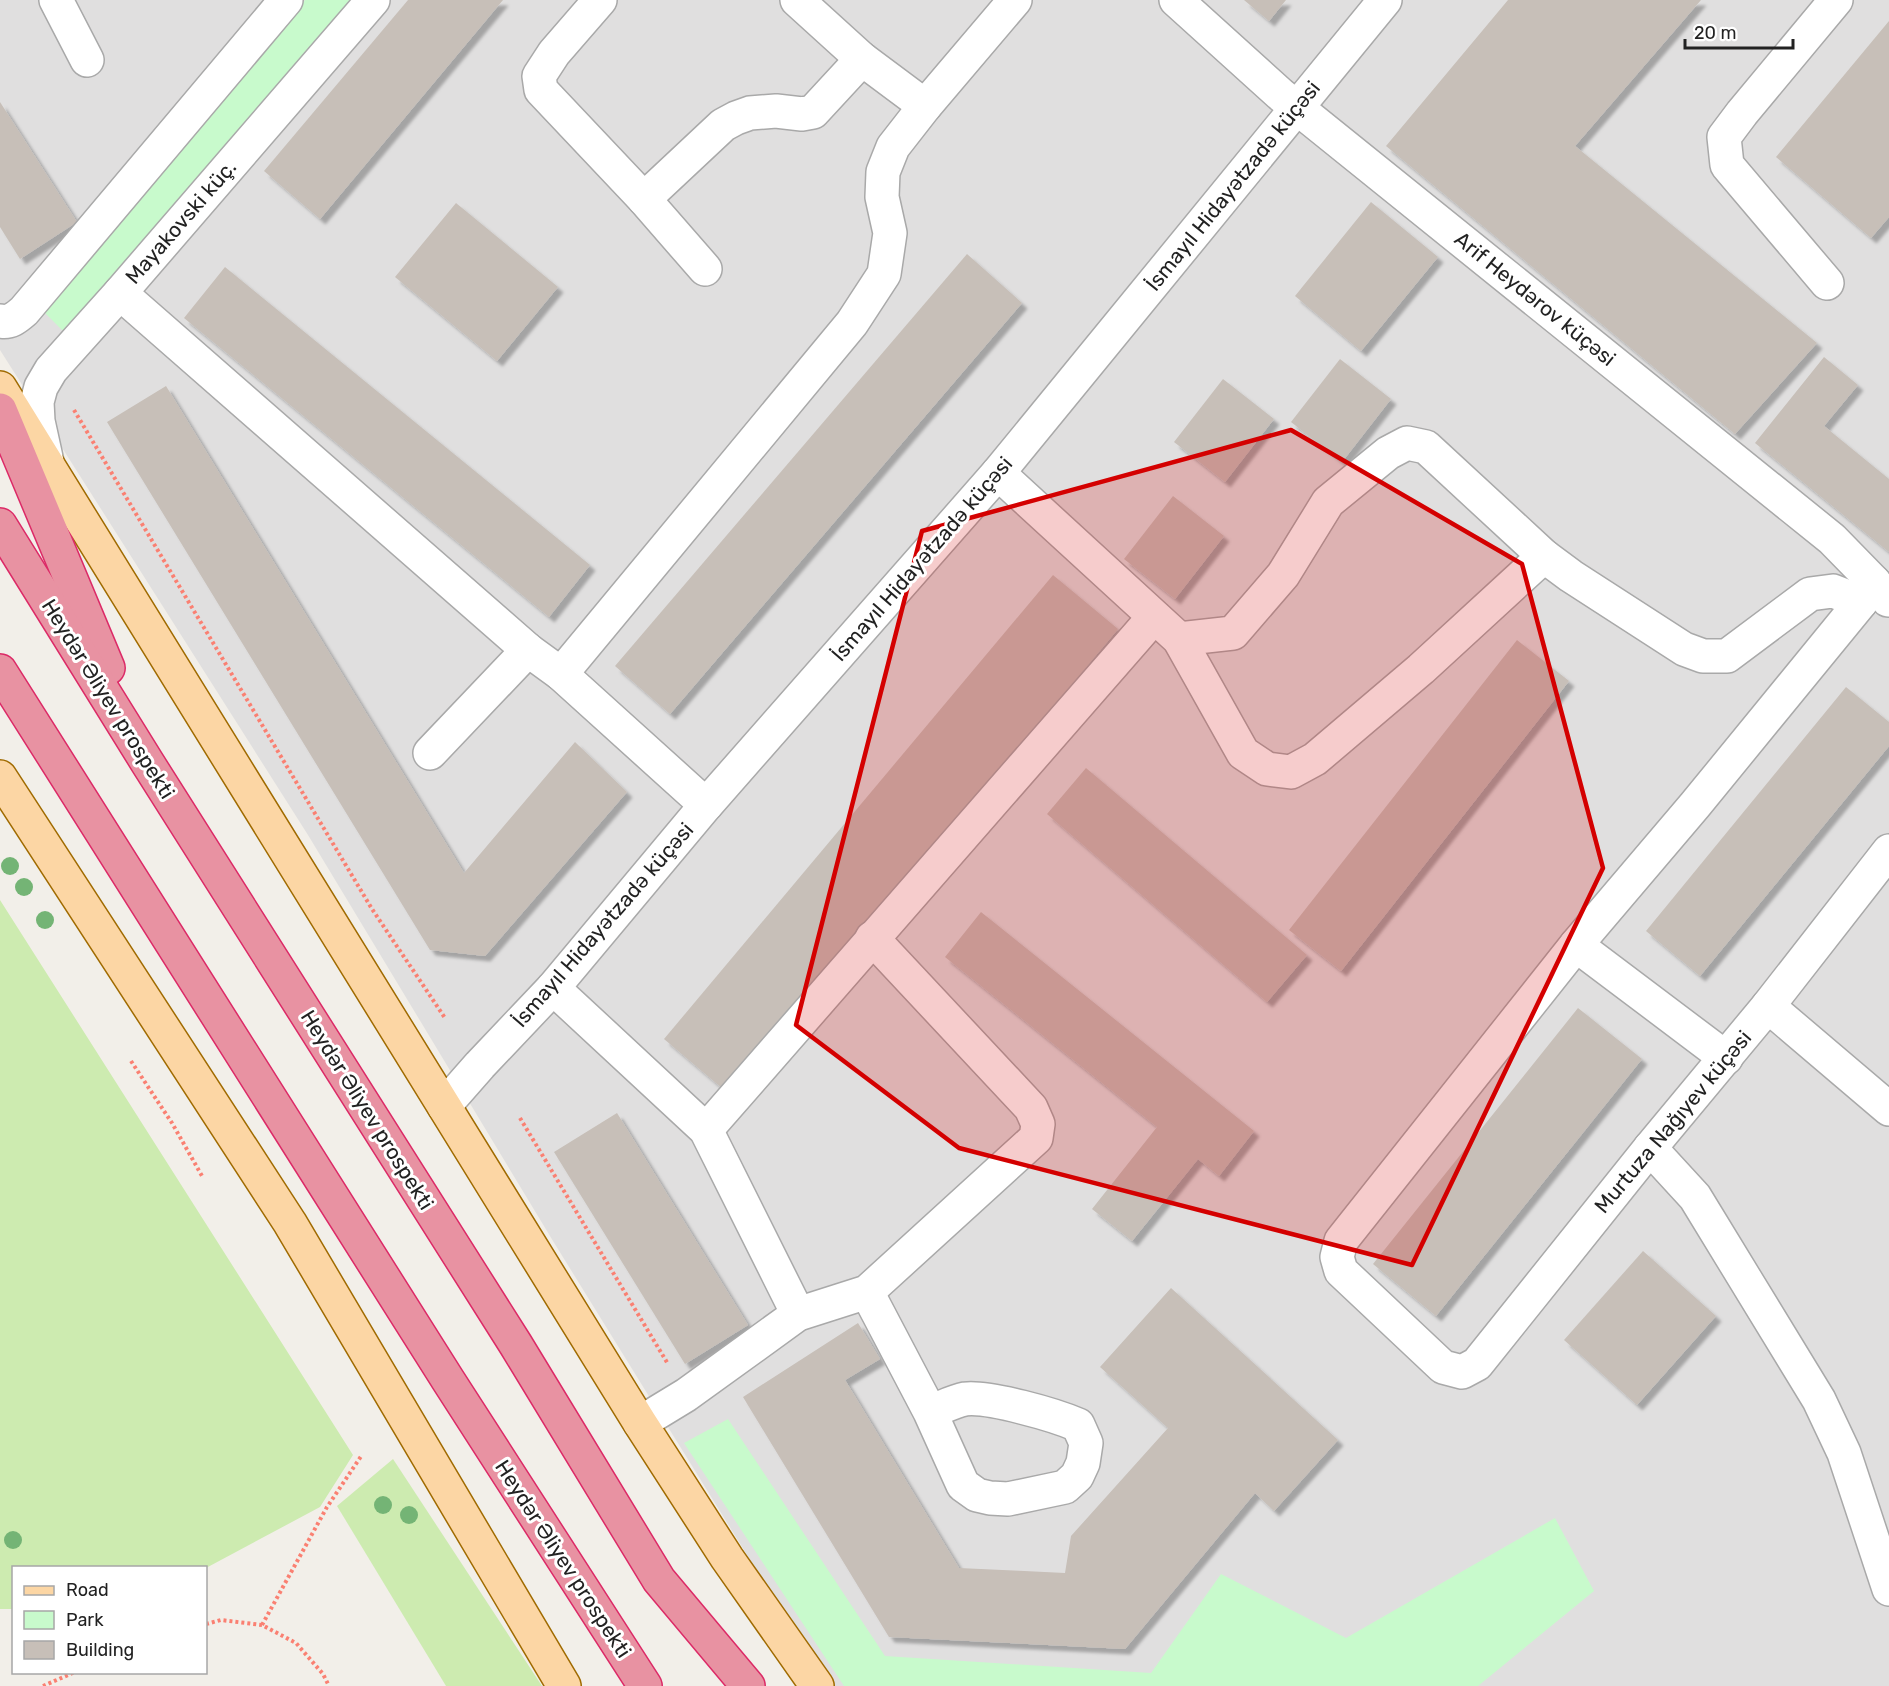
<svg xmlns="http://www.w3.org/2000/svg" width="1889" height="1686" font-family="Rubik,sans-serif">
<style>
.residential{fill:#e0dfdf}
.grass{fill:#cdebb0}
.park{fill:#c8facc}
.building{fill:#c7bfb8;filter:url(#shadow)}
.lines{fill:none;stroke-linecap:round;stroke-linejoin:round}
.minor-casing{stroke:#a9a9a9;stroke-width:36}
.major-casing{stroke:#a06b00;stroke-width:36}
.highway-casing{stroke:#dc2a67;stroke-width:36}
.path{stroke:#fa8072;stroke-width:4;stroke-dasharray:3 3;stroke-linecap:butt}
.minor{stroke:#fff;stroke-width:33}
.major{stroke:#fcd6a4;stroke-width:33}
.highway{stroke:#e892a2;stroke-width:33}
.tree{fill:#74b475}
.marked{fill:#d40000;fill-opacity:0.2;stroke:#d40000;stroke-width:4.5;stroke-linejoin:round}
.labels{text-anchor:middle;stroke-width:6;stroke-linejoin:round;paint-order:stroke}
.street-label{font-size:21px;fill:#222;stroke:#fff}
</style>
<defs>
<filter id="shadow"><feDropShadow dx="5.5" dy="5.5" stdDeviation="1.5" flood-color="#0004"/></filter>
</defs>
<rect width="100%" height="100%" fill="#f2efe9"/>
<polygon class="residential" points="0,0 1889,0 1889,1686 828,1686 553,1241 308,835 0,350"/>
<g class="grass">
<polygon points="0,900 353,1455 320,1507 206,1568 14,1568 13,1609 0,1609"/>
<polygon points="393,1459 542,1686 446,1686 337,1506"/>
</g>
<g class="park">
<polygon points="305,0 352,0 67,335 43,311"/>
<polygon points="728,1419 885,1656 1151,1673 1221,1574 1346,1638 1555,1518 1594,1591 1478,1686 844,1686 684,1443"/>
</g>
<g class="building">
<polygon points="408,0 503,0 320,219 264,171"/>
<polygon points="1244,0 1286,0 1269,21"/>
<polygon points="1508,0 1701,0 1575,146 1817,343 1735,434 1386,146"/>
<polygon points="1889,21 1889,217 1871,238 1776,157"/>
<polygon points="0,102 77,222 20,259 0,227"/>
<polygon points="1371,202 1438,257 1361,351 1295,296"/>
<polygon points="456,203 558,287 497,361 395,277"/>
<polygon points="967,254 1022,303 670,714 615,666"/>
<polygon points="225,267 590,565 549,617 184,318"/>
<polygon points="1824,357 1858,385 1824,426 1889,479 1889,552 1755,443"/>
<polygon points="1340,359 1391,399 1342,462 1291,422"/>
<polygon points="1223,379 1274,419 1225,482 1174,442"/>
<polygon points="166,386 464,873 575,742 627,792 485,956 430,950 107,422"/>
<polygon points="1173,496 1224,536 1175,599 1124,559"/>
<polygon points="1053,575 1118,629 729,1094 664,1039"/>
<polygon points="1517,640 1569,681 1341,971 1289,930"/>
<polygon points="1846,687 1889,722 1889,746 1700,976 1646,931"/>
<polygon points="1086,768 1307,955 1267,1002 1047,814"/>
<polygon points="981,912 1254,1131 1219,1176 1198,1159 1132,1241 1092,1209 1157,1127 945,957"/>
<polygon points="1578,1008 1642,1059 1436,1316 1373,1264"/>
<polygon points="617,1113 748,1325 685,1364 554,1152"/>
<polygon points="1643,1251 1716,1316 1637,1405 1564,1340"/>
<polygon points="1171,1288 1338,1440 1274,1511 1255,1493 1125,1649 889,1637 743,1397 858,1323 880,1359 845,1380 959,1568 1065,1573 1071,1536 1168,1428 1100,1367"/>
</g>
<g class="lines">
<g class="minor-casing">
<g id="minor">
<polyline points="56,0 87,60"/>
<polyline points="600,0 554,53 539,76 541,90 644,199 705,269"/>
<polyline points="797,0 862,59 925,106"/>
<polyline points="1176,0 1280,94 1832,539 1874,582 1888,600"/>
<polyline points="644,199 723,125 736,118 750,113 776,111 802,114 813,112 862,59"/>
<polyline points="1827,283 1727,165 1724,137 1742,113 1836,0"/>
<polyline points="120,293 528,650 561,674 706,805"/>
<path d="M 0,321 C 10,323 16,318 24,311 L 286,0"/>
<polyline points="47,462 38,421 37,402 41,387 51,370 120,293 373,0"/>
<polyline points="998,473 1179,639 1243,753 1267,769 1291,772 1315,759 1421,669 1544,556"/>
<polyline points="1874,582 1861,602 1695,805 1576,945 1341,1241 1337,1257 1341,1271 1443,1367 1462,1372 1477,1364 1650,1148 1768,1006 1889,851"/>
<polyline points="1179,639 1233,633 1283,575 1328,502 1388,453 1407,443 1426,447 1544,556 1571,576 1684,649 1703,656 1727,656 1810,594 1833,591 1861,602"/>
<polyline points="561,674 852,323 884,274 890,233 882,197 883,172 893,147 925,106 1015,0"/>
<polyline points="430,753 528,650"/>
<polyline points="1576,945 1726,1058"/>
<polyline points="553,988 706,1130 798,1314"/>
<polyline points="1768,1006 1889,1109"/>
<polyline points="444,1106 480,1065 553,988 706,805 998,473 1385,0"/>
<polyline points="706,1130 1154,617"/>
<polyline points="1650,1148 1695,1197 1819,1400 1844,1453 1889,1589"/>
<path d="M 867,1292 L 930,1412 L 963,1485 L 977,1495 L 990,1498 L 1008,1499 L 1065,1487 L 1077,1476 L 1083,1463 L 1086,1443 L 1078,1425 C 1055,1415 989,1396 965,1399 C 954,1401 941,1408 930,1412"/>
<polyline points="640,1423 686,1395 798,1314 867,1292 1036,1138 1038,1124 1031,1108 872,938"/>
</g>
</g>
<g class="major-casing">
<g id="major">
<polyline points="0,388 640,1423 727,1558 817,1686"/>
<polyline points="0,777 290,1223 564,1686"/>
</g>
</g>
<g class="highway-casing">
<g id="highway">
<polyline points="0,410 108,668"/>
<polyline points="0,525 147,762 516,1345 659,1580 748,1686"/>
<polyline points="0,671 448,1380 645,1686"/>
</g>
</g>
<g class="path">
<polyline points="74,410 372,909 445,1018"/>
<polyline points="131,1061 172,1123 202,1176"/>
<polyline points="520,1118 668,1364"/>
<polyline points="206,1624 221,1620 262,1625 296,1643 323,1674 329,1686"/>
<polyline points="262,1625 327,1507 362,1455"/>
<polyline points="43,1686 75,1672"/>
</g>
<use href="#minor" class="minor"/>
<use href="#major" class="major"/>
<use href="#highway" class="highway"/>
</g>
<g class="tree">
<circle cx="10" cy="866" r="9"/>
<circle cx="24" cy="887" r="9"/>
<circle cx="45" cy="920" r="9"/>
<circle cx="383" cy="1505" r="9"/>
<circle cx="409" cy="1515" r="9"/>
<circle cx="13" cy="1540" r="9"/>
</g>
<path class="marked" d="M 1291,430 L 1522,564 L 1603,868 L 1412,1265 L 959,1148 L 796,1025 L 922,531 Z"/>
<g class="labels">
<g class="street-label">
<text transform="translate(1233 186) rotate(-51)" y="7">İsmayıl Hidayətzadə küçəsi</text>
<text transform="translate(181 222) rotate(-49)" y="7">Mayakovski küç.</text>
<text transform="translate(1535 299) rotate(39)" y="7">Arif Heydərov küçəsi</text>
<text transform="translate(922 559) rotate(-49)" y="7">İsmayıl Hidayətzadə küçəsi</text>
<text transform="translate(108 699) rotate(58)" y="7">Heydər Əliyev prospekti</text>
<text transform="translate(603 925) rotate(-49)" y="7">İsmayıl Hidayətzadə küçəsi</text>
<text transform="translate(367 1110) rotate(58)" y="7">Heydər Əliyev prospekti</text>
<text transform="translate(1673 1122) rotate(-50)" y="7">Murtuza Nağıyev küçəsi</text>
<text transform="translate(563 1559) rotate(57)" y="7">Heydər Əliyev prospekti</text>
</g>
</g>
<rect x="12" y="1566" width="195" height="108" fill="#ffffff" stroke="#a7a7a7" stroke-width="1.5"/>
<rect x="24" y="1586" width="30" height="9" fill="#fcd6a4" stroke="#a7a7a7" stroke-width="1.5"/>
<text x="66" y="1596" font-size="18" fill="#222222">Road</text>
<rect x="24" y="1611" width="30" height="18" fill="#c8facc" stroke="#a7a7a7" stroke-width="1.5"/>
<text x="66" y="1626" font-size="18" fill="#222222">Park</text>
<rect x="24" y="1641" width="30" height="18" fill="#c7bfb8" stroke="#a7a7a7" stroke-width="1.5"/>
<text x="66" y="1656" font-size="18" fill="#222222">Building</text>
<path d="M1685 39v9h108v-9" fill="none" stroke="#222222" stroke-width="3"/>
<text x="1694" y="39" font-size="18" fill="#222222" stroke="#ffffff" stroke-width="4.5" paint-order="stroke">20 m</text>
</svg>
